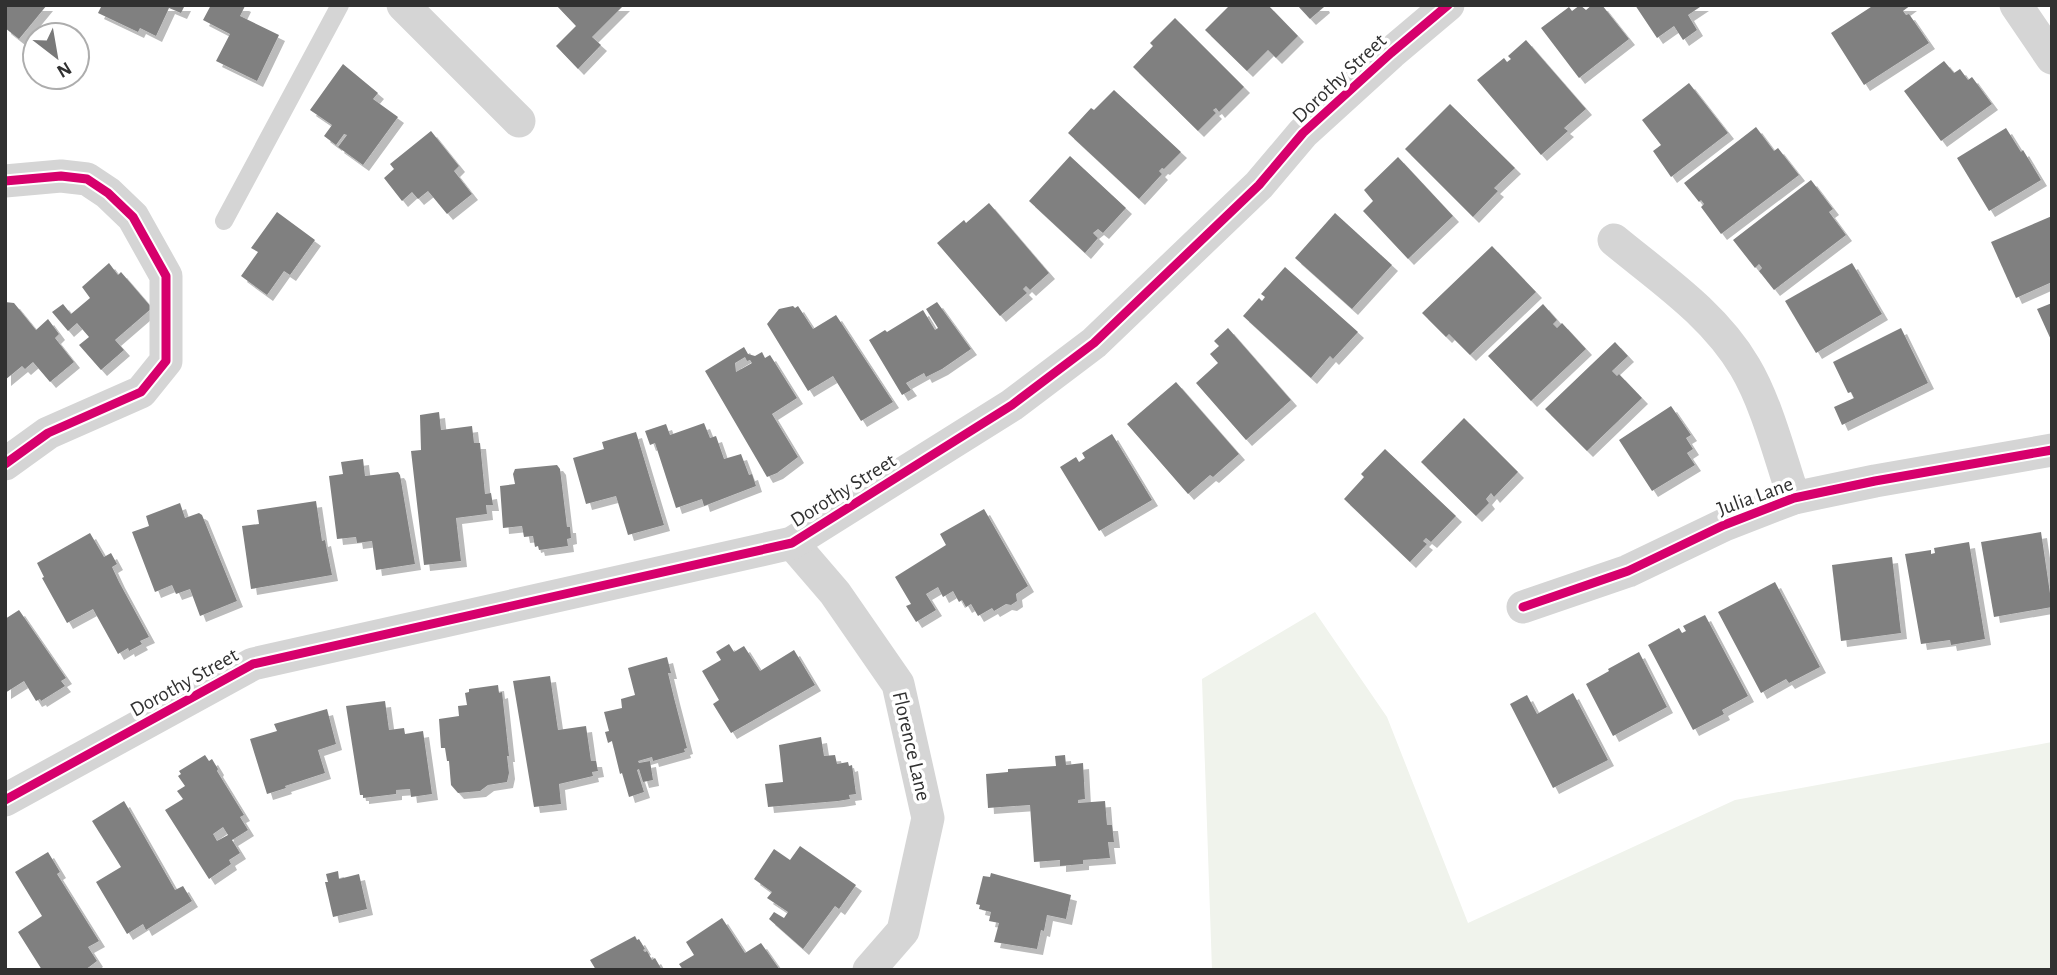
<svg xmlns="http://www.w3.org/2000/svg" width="2057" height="975" font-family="'Alegreya Sans',sans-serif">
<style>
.green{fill:#f0f3ec}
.building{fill:#808080;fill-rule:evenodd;filter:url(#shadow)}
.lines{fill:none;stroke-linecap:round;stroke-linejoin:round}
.lane{stroke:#d5d5d5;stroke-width:18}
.street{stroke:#d5d5d5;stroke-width:33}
.cycleway-casing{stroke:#fff;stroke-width:13}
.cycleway{stroke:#d6006c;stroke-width:9}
.labels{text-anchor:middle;stroke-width:7;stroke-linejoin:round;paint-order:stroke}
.street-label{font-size:21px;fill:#313131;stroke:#fff}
</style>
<defs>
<filter id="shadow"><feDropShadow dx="6" dy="6" stdDeviation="0" flood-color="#0004"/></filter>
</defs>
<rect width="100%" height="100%" fill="#fff"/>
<polygon class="green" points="1315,612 1387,717 1468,923 1735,800 2052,742 2052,970 1212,970 1202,679"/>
<g class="building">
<polygon points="5,5 47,5 19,39 5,28"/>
<polygon points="102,5 185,5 181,13 169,8 156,36 140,28 138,32 98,13"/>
<polygon points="211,5 243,5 245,6 240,16 279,35 257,81 216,61 230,34 203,20"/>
<polygon points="556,5 624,5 592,37 601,45 578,69 556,46 576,26"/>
<polygon points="1230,5 1268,5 1298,36 1276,58 1268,50 1247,71 1205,30"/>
<polygon points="1297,5 1323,5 1324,7 1310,19"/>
<polygon points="1580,5 1586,10 1592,5 1602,5 1629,39 1579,78 1541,28 1569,7 1572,11"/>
<polygon points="1635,5 1703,5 1688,15 1697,30 1683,40 1674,26 1657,38"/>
<polygon points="1874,5 1911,5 1903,11 1906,15 1909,14 1929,43 1864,85 1831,33"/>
<polygon points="1175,18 1244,87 1219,112 1216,108 1213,110 1216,113 1198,131 1133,67 1153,46 1150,43"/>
<polygon points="1526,40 1586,109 1564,128 1568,131 1541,155 1477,80 1504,58 1507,62 1511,59 1508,56"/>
<polygon points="1944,61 1954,73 1960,69 1968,80 1972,77 1992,104 1941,141 1904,91"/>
<polygon points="343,64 378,93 373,99 398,117 363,165 338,147 347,135 344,134 336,145 324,136 332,125 310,110"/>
<polygon points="1689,83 1728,133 1671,177 1653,151 1661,145 1642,120"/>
<polygon points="1114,90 1181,152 1164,169 1162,168 1159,171 1162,174 1139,199 1068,133 1091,108 1094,110"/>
<polygon points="1450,104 1515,168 1494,188 1498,191 1473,217 1405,149"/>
<polygon points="1756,127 1774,151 1778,148 1799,175 1721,234 1701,207 1704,204 1701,200 1699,202 1684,183"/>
<polygon points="2006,128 2021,152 2023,150 2041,180 1989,211 1957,158"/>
<polygon points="431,131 459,166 454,171 472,194 447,214 428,191 418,199 412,192 402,201 384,178 394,169 390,164"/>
<polygon points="1070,156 1126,208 1103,233 1098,229 1093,233 1098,238 1085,253 1029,201"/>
<polygon points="1398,157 1453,216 1408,259 1363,211 1373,201 1364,190"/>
<polygon points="1811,180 1833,209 1829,212 1846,235 1774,290 1759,271 1762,268 1759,264 1755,268 1733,240"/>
<polygon points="989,203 1049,273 1030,290 1026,286 1023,289 1027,293 1000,316 937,243 964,220 966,223"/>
<polygon points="277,212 315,240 290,275 284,271 267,295 241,276 258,252 251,248"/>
<polygon points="1335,213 1392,265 1352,309 1295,258"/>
<polygon points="2052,216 2052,282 2016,298 1991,242"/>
<polygon points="1492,246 1536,292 1470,355 1449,334 1446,337 1422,313"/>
<polygon points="109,263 118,275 121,272 152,308 115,340 124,350 101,370 79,345 89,337 77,323 68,331 52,312 63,304 71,314 90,298 82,287"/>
<polygon points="1852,263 1882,314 1816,353 1785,301"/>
<polygon points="1285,267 1358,332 1333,359 1330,356 1311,378 1243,316 1259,298 1262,301 1265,297 1261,294"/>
<polygon points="5,302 14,303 36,330 48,319 59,334 55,338 74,362 50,382 33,362 25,369 22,366 5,380"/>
<polygon points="937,302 971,349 942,369 926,377 924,373 906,383 911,390 902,395 869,340 885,330 887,332 923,310 935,330 938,328 926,309"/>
<polygon points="2052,303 2052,342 2037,309"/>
<polygon points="1543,304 1557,320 1553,324 1557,328 1562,323 1586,349 1531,401 1488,356"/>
<polygon points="793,306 795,308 798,306 813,329 836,315 893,402 861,421 833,376 808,391 767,324 779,309"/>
<polygon points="1228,328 1291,400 1246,440 1196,383 1218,363 1210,354 1219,346 1214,341"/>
<polygon points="1901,328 1928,383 1842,425 1834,407 1854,398 1851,392 1848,393 1833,362"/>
<polygon points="1615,342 1628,356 1612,371 1617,376 1619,374 1642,398 1587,451 1545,409"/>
<path d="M 744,347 L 748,354 L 755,356 L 762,352 L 765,358 L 770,355 L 797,398 L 772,414 L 798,457 L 777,473 L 767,477 L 705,371 ZM 745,357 L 747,361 L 750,360 L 752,363 L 736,372 L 735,363 Z"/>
<polygon points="1176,382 1239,454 1213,477 1210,475 1188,494 1127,424"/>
<polygon points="1671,406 1691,435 1686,438 1693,449 1687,453 1695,465 1652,491 1619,440"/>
<polygon points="439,412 441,430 472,426 474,443 480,443 485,494 491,493 493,505 486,505 487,514 456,518 461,561 424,565 411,451 421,450 420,415"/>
<polygon points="1464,418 1518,472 1494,497 1491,493 1486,499 1489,503 1476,516 1421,462"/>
<polygon points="704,423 710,438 716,436 724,459 741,454 749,475 752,474 756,486 704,506 702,499 676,508 655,443 650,445 645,431 666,424 670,435"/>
<polygon points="636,432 664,525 628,535 616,496 586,504 573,458 604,449 602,442"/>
<polygon points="1112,434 1152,500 1099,531 1060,467 1076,457 1079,462 1085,458 1082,453"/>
<polygon points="1385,449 1456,516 1431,542 1426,538 1423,541 1427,544 1410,562 1344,499 1364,477 1361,474"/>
<polygon points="363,459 365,476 398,472 400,475 415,564 376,570 372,541 357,543 356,537 337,539 329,476 343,474 341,462"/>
<polygon points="557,465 560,469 567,527 570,527 571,538 567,539 568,546 539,550 538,546 535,547 533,536 524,537 522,526 503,528 500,486 515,484 513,474 515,469"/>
<polygon points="316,501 322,541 325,540 332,575 251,589 242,526 259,524 257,510"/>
<polygon points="180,503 185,518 199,513 202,515 237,601 200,616 190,589 176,594 172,585 155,592 132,532 149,526 146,516"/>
<polygon points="984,509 1028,586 1016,594 1017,601 1011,605 1006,604 994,611 992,608 978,616 971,604 966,607 962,600 959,602 953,591 943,597 938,587 926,594 936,610 916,622 906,606 911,604 895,577 946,545 940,534"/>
<polygon points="2041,532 2052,607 1994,617 1981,542"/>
<polygon points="90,533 104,557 111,553 117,564 112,567 119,582 149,637 140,641 142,644 129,651 128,648 118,654 93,609 67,623 42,578 44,577 37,563"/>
<polygon points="1969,542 1985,639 1951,645 1950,640 1921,644 1905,554 1931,550 1931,554 1935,553 1934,548"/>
<polygon points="1892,557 1901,633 1841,641 1832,565"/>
<polygon points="1775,582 1820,667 1789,683 1786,679 1761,693 1718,612"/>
<polygon points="19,610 66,678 61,681 65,686 41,701 40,699 36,701 24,681 5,693 5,619"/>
<polygon points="1705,615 1748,696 1722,710 1724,714 1693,730 1648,645 1679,628 1682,633 1686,631 1683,626"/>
<polygon points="729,644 734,652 744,646 760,671 794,650 815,685 731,733 713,704 719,700 702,671 721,660 716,652"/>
<polygon points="1639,652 1667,707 1613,736 1586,684 1609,671 1608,669"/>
<polygon points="667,657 671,673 668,673 674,698 687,748 684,749 685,752 653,761 652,757 638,761 639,763 650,761 653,780 643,782 639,769 637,770 644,792 629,797 622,773 620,774 612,741 608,743 605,732 609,731 604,712 622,708 621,699 635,695 628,668"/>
<polygon points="550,676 558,730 586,726 591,761 596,761 598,771 592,772 593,776 559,784 561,804 534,807 513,681"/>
<polygon points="498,685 499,693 502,692 509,756 507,756 509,773 507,782 488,785 480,791 458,793 451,785 449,761 447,761 445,748 441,748 439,719 459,716 458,706 467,705 465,693 469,692 469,689"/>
<polygon points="1573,693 1608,760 1553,788 1510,704 1527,695 1537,714"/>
<polygon points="385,701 389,730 404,728 405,734 423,731 432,794 411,797 410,789 396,790 396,794 363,798 363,795 360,795 346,706"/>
<polygon points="327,709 336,744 318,750 325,773 285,786 286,788 267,794 250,739 277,731 274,724"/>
<polygon points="821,737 824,756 835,755 837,764 848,762 849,766 852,765 856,794 849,795 850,799 838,801 768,807 765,784 783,782 779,745"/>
<path d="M 205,755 L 209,761 L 212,759 L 218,769 L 217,771 L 244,815 L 240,817 L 248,830 L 232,840 L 240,853 L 229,860 L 231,864 L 209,879 L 165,810 L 183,799 L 177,791 L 185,786 L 178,776 L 181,774 L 179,771 ZM 223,827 L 228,835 L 217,841 L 213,834 Z"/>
<polygon points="1065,755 1066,765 1083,763 1085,799 1078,800 1078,803 1105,801 1107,825 1112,825 1114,842 1108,842 1110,858 1083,860 1083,864 1060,866 1060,860 1034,862 1030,805 988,808 986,774 1008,772 1008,769 1056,766 1055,756"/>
<polygon points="124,801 175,890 183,886 192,901 146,930 143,924 127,934 96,882 121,867 92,821"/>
<polygon points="800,846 856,885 839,909 835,906 803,949 769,919 774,912 784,918 788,912 767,898 772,892 754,879 774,849 790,860"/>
<polygon points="48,852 60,872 57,874 99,941 88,947 97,961 85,970 42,970 18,932 42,916 15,872"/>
<polygon points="338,871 339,879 359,874 367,909 333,917 325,882 328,882 326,874"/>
<polygon points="991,873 1071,895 1066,919 1047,915 1044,931 1041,930 1037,949 994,942 999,923 989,921 991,912 979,909 980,905 976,904 983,876 990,877"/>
<polygon points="722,918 745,953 761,943 780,970 683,970 679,964 694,955 686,942"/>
<polygon points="635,936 637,940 639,939 645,949 643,950 645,952 647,951 652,960 655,958 662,970 596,970 590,960"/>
</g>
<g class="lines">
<polyline class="lane" points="224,221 340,5"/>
<g class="street">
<polyline points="403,5 519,121"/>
<polyline points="2016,5 2052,58"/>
<polyline points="5,181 61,176 87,179 108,193 133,217 166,276 166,361 141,392 48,433 5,464"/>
<path d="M 1614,240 C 1660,278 1714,314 1745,367 C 1767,404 1780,457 1794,498"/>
<polyline points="792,543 835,593 898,684 928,818 903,931 869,970"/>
<polyline points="1523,607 1628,571 1724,525 1794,498 1875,481 2052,450"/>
<polyline points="5,800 253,664 792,543 1012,405 1094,343 1259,185 1303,133 1391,53 1448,5"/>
</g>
<g class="cycleway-casing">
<g id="cycleway">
<polyline points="5,181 61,176 87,179 108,193 133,217 166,276 166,361 141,392 48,433 5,464"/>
<polyline points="1523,607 1628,571 1724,525 1794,498 1875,481 2052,450"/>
<polyline points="5,800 253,664 792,543 1012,405 1094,343 1259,185 1303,133 1391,53 1448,5"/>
</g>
</g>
<use href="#cycleway" class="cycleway"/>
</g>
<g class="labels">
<g class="street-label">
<text transform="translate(1339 78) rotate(-43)" y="7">Dorothy Street</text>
<text transform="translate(843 490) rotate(-32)" y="7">Dorothy Street</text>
<text transform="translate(1755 496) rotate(-20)" y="7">Julia Lane</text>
<text transform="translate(184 682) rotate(-29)" y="7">Dorothy Street</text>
<text transform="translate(912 746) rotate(77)" y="7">Florence Lane</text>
</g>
</g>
<rect width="2057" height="975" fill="none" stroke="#313131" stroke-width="14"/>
<g transform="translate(56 56) rotate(149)"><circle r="33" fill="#ffffff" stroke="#adadad" stroke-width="2"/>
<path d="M0-5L12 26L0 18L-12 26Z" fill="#797979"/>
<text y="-10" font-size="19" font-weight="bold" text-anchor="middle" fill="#313131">N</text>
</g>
</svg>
